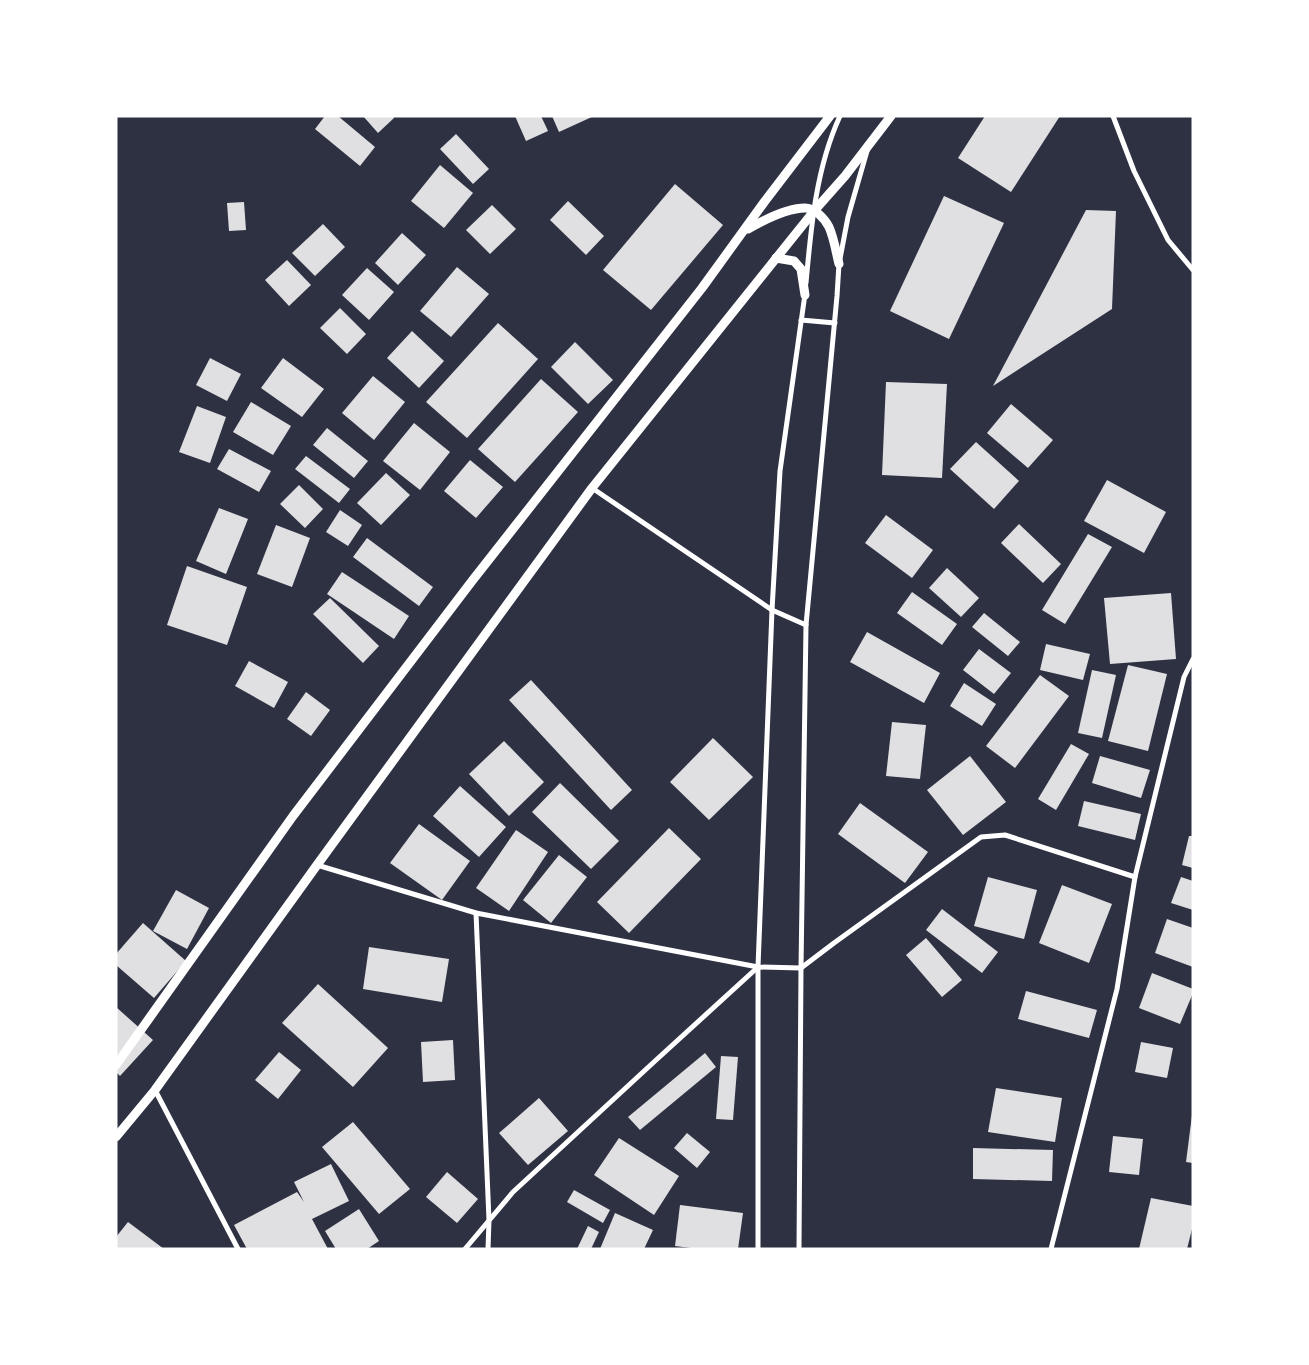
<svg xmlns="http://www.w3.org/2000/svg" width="1309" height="1365" font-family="Inter,sans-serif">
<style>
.building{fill:#e0e0e3}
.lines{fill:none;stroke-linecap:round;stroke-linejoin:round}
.minor{stroke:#fff;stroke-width:5}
.tertiary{stroke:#fff;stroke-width:9}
</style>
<rect width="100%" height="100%" fill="#2d3142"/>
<g class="building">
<polygon points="325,116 338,116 375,147 360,166 315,129"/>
<polygon points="363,116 393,116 394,118 378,133"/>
<polygon points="515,116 541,116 548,131 526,141"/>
<polygon points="552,116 594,116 559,132"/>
<polygon points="985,116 1060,116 1011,192 958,158"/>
<polygon points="456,134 489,169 473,184 440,149"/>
<polygon points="440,165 473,193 444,228 411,201"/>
<polygon points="675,184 723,225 651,310 603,270"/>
<polygon points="944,196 1004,223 949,339 890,311"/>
<polygon points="568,201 604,236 586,255 550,220"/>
<polygon points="244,202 246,230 229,231 227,203"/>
<polygon points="492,205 516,229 490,254 466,230"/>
<polygon points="1086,210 1116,211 1112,309 993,386"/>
<polygon points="323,224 345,247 315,276 292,253"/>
<polygon points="402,233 426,255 398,285 375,263"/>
<polygon points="287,260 311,285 289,306 265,280"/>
<polygon points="457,267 489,294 451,337 420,311"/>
<polygon points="367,268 394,292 369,320 342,295"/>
<polygon points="340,308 366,334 347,354 320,328"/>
<polygon points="498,323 538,359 467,438 426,402"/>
<polygon points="412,331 444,361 419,388 387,358"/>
<polygon points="575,342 613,380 588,404 551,367"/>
<polygon points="210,358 241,374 227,401 196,385"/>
<polygon points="283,358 324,389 302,417 261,388"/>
<polygon points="373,376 405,402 374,440 342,413"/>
<polygon points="541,379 578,412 515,482 478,449"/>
<polygon points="886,382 947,384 942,478 882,475"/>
<polygon points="251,402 291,426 273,455 233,432"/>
<polygon points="1011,404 1053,440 1028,468 987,433"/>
<polygon points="197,406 226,417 210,463 179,452"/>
<polygon points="414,423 450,452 420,490 383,461"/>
<polygon points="327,428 368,461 354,478 313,445"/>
<polygon points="976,442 1019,481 994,509 950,469"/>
<polygon points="229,449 271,471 259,492 217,469"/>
<polygon points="306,456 350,489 339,503 295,469"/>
<polygon points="470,460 503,487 476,518 444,491"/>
<polygon points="386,473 410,495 381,525 357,503"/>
<polygon points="1107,480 1166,512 1144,553 1084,521"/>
<polygon points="299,485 323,509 305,528 280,504"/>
<polygon points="219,508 248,519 226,574 196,561"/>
<polygon points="340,510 362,525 348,546 326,532"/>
<polygon points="886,515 933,550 912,578 865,543"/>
<polygon points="1019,524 1061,564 1043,583 1001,543"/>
<polygon points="276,525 310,538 292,587 257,574"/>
<polygon points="1088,534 1112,547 1065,624 1042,610"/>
<polygon points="367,538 433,587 419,606 353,557"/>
<polygon points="187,566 247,587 227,645 167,625"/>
<polygon points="947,568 979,598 961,617 929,588"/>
<polygon points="342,572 409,616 394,639 327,594"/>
<polygon points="912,592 957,624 942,645 897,613"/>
<polygon points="1171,593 1176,659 1110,664 1104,598"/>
<polygon points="330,598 379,646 363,663 313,614"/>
<polygon points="984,613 1020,642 1008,656 972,627"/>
<polygon points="867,632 940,673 924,703 850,662"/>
<polygon points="1046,644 1090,654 1083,680 1040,670"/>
<polygon points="979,649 1011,673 994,694 963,670"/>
<polygon points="249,661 288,682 274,708 235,686"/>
<polygon points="1128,665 1167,674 1148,751 1108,741"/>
<polygon points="1092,670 1116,675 1102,738 1078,733"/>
<polygon points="1040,675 1069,696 1015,768 986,746"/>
<polygon points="531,680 632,790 611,810 509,700"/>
<polygon points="964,683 996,704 982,726 950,706"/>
<polygon points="306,692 330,710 311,736 287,719"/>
<polygon points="892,722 926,725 920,779 886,776"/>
<polygon points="713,738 753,777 709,820 670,782"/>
<polygon points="504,741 544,782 509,816 469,774"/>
<polygon points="1071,744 1089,754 1056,810 1038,799"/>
<polygon points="970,756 1006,802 963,835 927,790"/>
<polygon points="1100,756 1150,770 1141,798 1092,783"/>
<polygon points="560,783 619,841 591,869 532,812"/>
<polygon points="460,786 506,827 479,857 433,816"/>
<polygon points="1084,801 1141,814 1135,840 1078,826"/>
<polygon points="860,803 928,852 905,883 838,834"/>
<polygon points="419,824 470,861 442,900 390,863"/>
<polygon points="669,828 701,859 629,933 597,902"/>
<polygon points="516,830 548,852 509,911 476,888"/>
<polygon points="1189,836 1193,836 1193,868 1182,865"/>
<polygon points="559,855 587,877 551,923 523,900"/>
<polygon points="988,877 1037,890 1024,939 974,926"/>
<polygon points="1181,877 1193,881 1193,910 1171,903"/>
<polygon points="1062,885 1112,904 1089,963 1039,943"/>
<polygon points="176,890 209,908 187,949 153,931"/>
<polygon points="942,909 998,952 982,973 926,930"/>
<polygon points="1167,919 1193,928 1193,967 1155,953"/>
<polygon points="143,923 186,961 154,998 116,965 116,954"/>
<polygon points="926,938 962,980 942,997 906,955"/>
<polygon points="369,947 449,959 442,1002 363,989"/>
<polygon points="1152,973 1193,989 1193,993 1180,1024 1139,1008"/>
<polygon points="318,984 388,1048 353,1087 282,1023"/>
<polygon points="1026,991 1097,1010 1089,1038 1018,1019"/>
<polygon points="116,1007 153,1040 120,1076 116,1072"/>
<polygon points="453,1040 455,1080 423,1082 421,1042"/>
<polygon points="1141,1042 1173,1048 1167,1078 1135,1072"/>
<polygon points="279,1052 301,1070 278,1099 255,1080"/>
<polygon points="705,1053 716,1067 640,1130 628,1117"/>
<polygon points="721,1056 738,1057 733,1120 716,1119"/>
<polygon points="996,1088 1062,1098 1055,1142 988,1132"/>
<polygon points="539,1098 568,1131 528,1165 499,1133"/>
<polygon points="1192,1115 1193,1115 1193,1163 1186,1162"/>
<polygon points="353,1122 410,1189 379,1214 322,1147"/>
<polygon points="687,1133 710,1152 697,1168 674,1148"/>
<polygon points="1113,1136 1143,1139 1139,1175 1109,1172"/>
<polygon points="619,1138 679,1176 654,1215 594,1175"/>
<polygon points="973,1148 1053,1150 1052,1181 973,1179"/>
<polygon points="331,1164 349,1201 312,1219 328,1249 247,1249 234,1225 297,1192 304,1202 294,1182"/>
<polygon points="447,1172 478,1199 457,1223 426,1197"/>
<polygon points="574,1190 610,1210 603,1223 567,1202"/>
<polygon points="1151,1198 1193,1206 1193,1225 1187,1249 1139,1249"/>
<polygon points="680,1205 743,1213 738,1249 699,1249 675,1246"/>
<polygon points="359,1209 379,1241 367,1249 336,1249 325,1231"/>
<polygon points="615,1213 653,1230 644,1249 600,1249"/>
<polygon points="128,1222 164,1249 116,1249 116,1237"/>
<polygon points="588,1226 599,1232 591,1249 577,1249"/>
</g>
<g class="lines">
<g class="minor">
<polyline points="1113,116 1134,171 1168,240 1193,270"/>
<path d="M 806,283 C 811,227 816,168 840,116"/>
<polyline points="801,320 835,323"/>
<polyline points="592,488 772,610 806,625"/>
<polyline points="317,865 476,913 758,967 801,968 834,943 981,837 1005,835 1135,877"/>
<polyline points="476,913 489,1220 488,1249"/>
<polyline points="155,1090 238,1249"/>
<polyline points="465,1249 513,1192 655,1061 758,967"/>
<polyline points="758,1249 758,967 772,610 780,471 805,294"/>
<polyline points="799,1249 801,968 806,625 837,296 839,264 848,217 867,151"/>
<polyline points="1051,1249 1117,989 1135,877 1184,677 1193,659"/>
</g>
<g class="tertiary">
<path d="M 748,229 C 762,221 788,208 805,208 C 815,208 825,219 829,227 C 834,238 836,252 839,264"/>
<polyline points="776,258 794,261 801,269 805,295"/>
<polyline points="116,1065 293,816 472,581 702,288 765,201 830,116"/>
<polyline points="116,1137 155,1090 317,865 592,488 814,211 845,176 891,116"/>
</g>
</g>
<rect width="1309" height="1365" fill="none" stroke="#ffffff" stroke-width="235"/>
</svg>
